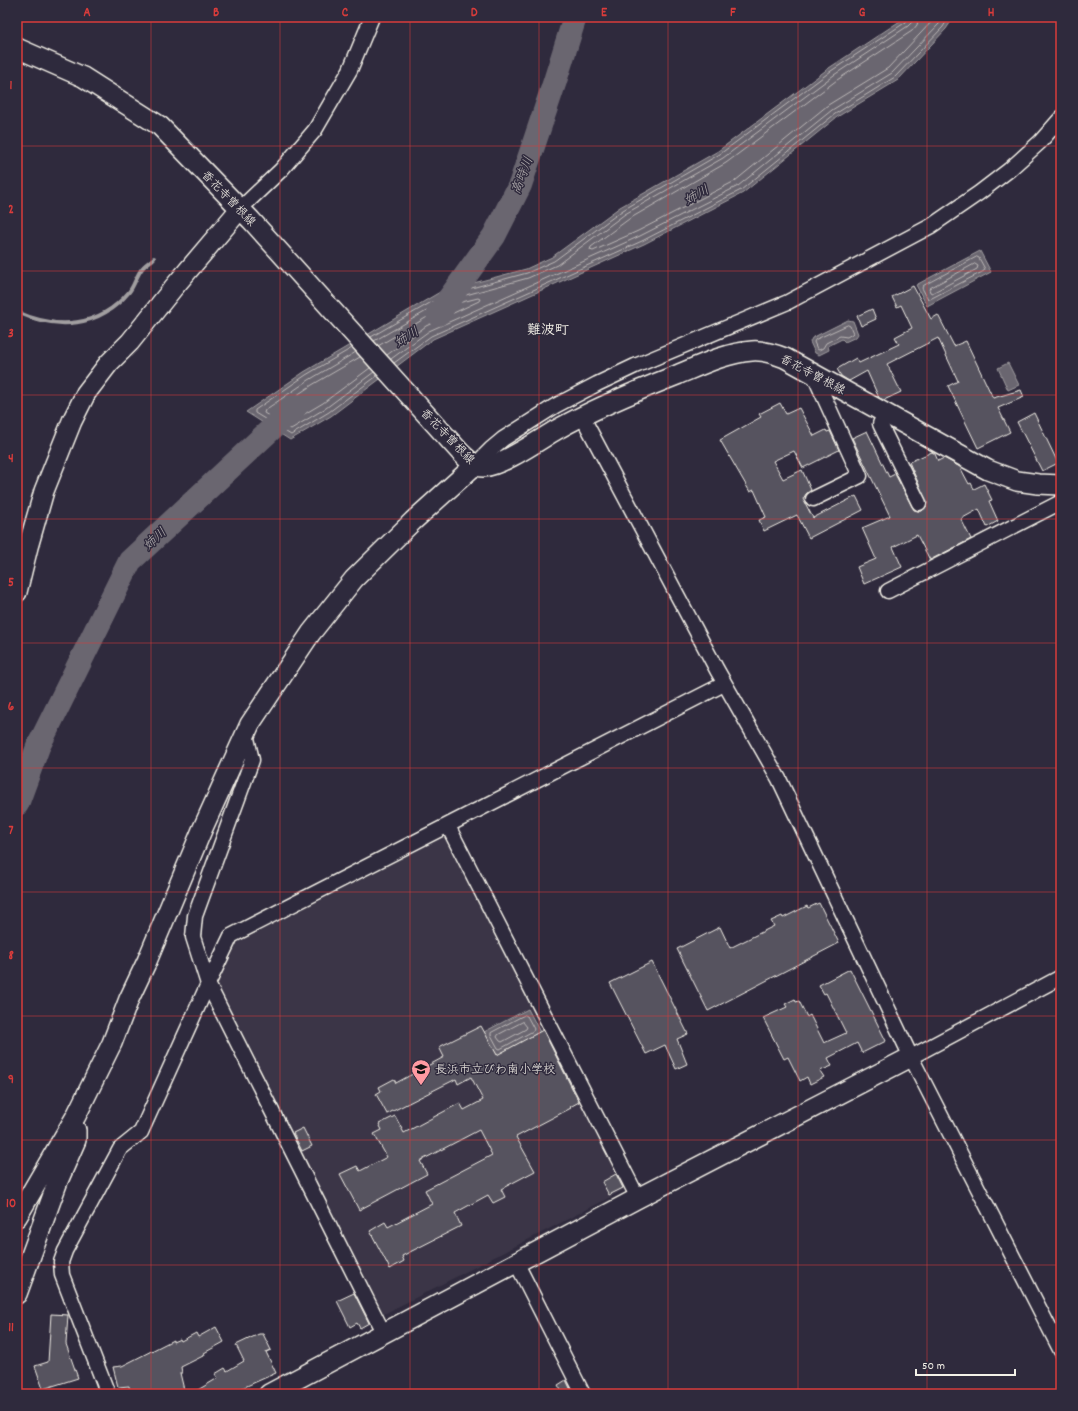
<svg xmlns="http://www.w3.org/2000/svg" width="1078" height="1411" font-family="Dekko,'Klee One',sans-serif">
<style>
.built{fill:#3b3647}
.water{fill:#6a6670;stroke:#a19ea0}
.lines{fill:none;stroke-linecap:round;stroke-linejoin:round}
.shore{stroke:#bdb9b8;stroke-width:1}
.stream{stroke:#a19ea0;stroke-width:4}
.river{stroke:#6a6670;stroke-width:24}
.building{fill:#56525f;stroke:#f4f1e8}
.street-casing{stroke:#f4f1e8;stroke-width:17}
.secondary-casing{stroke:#f4f1e8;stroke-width:22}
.street{stroke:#2f2a3d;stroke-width:14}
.secondary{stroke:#2f2a3d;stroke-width:19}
.grid{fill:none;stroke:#d93c3b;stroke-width:1;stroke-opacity:0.55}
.labels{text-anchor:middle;stroke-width:3;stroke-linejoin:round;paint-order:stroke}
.street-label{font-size:12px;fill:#f4f1e8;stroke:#2f2a3d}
.poi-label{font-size:12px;fill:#f4f1e8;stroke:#2f2a3d;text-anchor:start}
.water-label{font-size:13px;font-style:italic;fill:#b6b2b2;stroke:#2f2a3d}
.quarter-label{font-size:14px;font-weight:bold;fill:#f4f1e8;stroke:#2f2a3d}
.neatline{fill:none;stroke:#d93c3b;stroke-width:1.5}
.grid-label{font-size:13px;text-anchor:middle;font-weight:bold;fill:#d93c3b}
</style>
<rect width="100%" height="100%" fill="#2f2a3d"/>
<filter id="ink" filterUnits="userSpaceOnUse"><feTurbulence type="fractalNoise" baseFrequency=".025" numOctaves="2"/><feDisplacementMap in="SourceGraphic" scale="8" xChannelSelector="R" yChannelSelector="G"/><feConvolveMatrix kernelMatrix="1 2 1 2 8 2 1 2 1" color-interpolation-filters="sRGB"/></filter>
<g filter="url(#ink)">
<polygon class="built" points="443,833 450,836 628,1188 382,1315 214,983 234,943"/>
<g class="water">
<polygon points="906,17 954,17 946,29 898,80 837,117 743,193 644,244 433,339 331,416 290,440 246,412 304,372 440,292 526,269 552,257 620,207 718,151 829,68"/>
<polygon points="980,251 991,272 927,306 916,285"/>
<polygon points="848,320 853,321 858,334 856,337 845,342 842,339 828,346 829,350 819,355 815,353 810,342 812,338"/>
<polygon points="1008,363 1019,385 1008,390 998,368"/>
<polygon points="528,1009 540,1032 497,1055 484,1032"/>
</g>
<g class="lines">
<g class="shore">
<polyline points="919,17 917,25 912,31 837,80 726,163 629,219 591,247 590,250 593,251 638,231 735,181 828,105 888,68 936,17"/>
<polygon points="977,257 979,258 985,269 984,271 930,299 928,299 922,288 923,286"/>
<polygon points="975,264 978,266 977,269 932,293 930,292 929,289 930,288"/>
<polygon points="848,325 850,326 853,333 852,334 847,337 840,336 826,343 823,348 819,350 817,349 814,342 815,340"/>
<polyline points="371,337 442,296 527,273 554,261 623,210 720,154 831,71 906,22 908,17"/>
<polyline points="374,341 444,301 528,278 557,265 625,214 723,158 834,75 908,26 912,22 913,17"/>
<polyline points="378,346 446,306 478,298 480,299 479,301 426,326 387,355"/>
<polyline points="352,348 306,375 255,410 255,413 291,435 329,412 377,376"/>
<polyline points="356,352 309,380 265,410 264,413 291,429 326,408 374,372"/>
<polyline points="360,357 312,385 275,410 275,413 291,422 323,403 370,368"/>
<polyline points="391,359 429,331 640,236 738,186 832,110 892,73 939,24 943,17"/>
<polyline points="394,363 431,336 642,241 741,190 835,114 895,77 943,27 949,17"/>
<polygon points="525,1015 527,1016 534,1029 533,1031 500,1049 498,1048 491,1035 491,1033"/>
<polygon points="523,1022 527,1027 526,1029 502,1042 500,1041 497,1037 498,1035"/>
</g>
<path class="stream" d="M 17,312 C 57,330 99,328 129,292 C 134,286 136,277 141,270 C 144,265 150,262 154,258"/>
<g class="river">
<polyline points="438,314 494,236 520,185 555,81 575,17"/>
<polyline points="17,804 38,747 130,561 296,406"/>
</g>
</g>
<g class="building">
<polygon points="913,286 931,319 938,315 954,346 966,341 993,398 1021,390 1024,397 998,408 1010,432 978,448 948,386 958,381 938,338 887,364 901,392 884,400 879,398 867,371 849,381 841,376 837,369 856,358 859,363 899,344 895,337 912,328 901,305 897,307 892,297"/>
<polygon points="872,309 876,319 861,326 857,316"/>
<polygon points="780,403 786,414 799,408 814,436 826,430 827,432 830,431 839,450 803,468 794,451 773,461 783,479 802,470 811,490 806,494 803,499 813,518 856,496 863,510 809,538 797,515 764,531 759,520 766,517 754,490 750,492 720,440 761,417 759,414"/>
<polygon points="1034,413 1058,463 1042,471 1017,422"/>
<polygon points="867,431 889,477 895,474 914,510 918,511 922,511 926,507 927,503 909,462 932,452 935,454 938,461 944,458 960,467 969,484 971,483 974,489 984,484 992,500 989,501 998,521 987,527 979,509 961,519 971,539 930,560 917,535 893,547 902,567 864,584 857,567 876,559 862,528 890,516 852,438"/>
<polygon points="819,903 839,943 708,1011 677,949 720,927 730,948 774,926 771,921 782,916 783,918 807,906 808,908"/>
<polygon points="652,962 688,1034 677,1039 687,1064 676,1069 665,1045 646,1054 610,983"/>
<polygon points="850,969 886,1041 862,1053 857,1043 828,1058 832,1066 820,1071 824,1077 810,1084 807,1077 800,1081 788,1057 784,1059 763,1018 787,1007 785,1004 795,999 796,1002 799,1001 807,1017 810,1015 824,1043 846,1033 826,993 824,994 819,985"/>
<polygon points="481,1026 497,1055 543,1030 579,1102 570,1107 571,1108 516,1137 535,1171 501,1189 505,1197 493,1203 488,1195 455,1213 461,1226 402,1256 404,1261 390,1269 370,1231 385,1222 388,1227 432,1204 425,1190 492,1155 479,1130 420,1161 427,1174 359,1210 340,1174 357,1166 360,1171 387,1157 374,1134 382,1130 379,1124 395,1116 404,1133 460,1103 464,1110 483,1100 471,1077 458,1084 456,1079 387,1114 376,1094 381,1091 379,1087 394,1079 396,1083 444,1057 439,1047"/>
<polygon points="303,1128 312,1146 302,1151 293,1133"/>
<polygon points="616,1174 623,1188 609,1195 602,1182"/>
<polygon points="354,1293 369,1323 360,1328 357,1323 350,1327 337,1301"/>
<polygon points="51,1314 68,1315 66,1344 78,1378 43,1389 35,1366 48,1362"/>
<polygon points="216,1327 224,1342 204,1353 205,1355 181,1367 182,1373 180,1373 185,1394 130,1394 129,1386 118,1387 113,1367 122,1366 173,1340 173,1342 180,1339 181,1341 196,1333 198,1337"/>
<polygon points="259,1334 263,1334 271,1350 266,1352 276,1373 240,1389 242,1394 191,1394 218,1378 215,1374 225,1368 227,1371 244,1361 236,1345"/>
<polygon points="566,1380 573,1394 563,1394 558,1385"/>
</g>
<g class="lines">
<g class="street-casing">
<g id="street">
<polyline points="240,209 281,170 315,130 350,70 372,17"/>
<polyline points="813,373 860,476 813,499"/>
<polyline points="885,413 880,424 919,503"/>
<polyline points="582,416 717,670 779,779 911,1057 1061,1351"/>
<polyline points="474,466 491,449 503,439 555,406 597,384 635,366 788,302 931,226 979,193 1009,170 1040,142 1061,118"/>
<polyline points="888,591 1061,502"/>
<polyline points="448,826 638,1198"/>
<polyline points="911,1057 1061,977"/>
<polyline points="516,1262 583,1394"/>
<polyline points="383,1332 208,984 231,936 724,684"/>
<polyline points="108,1394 62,1275 61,1262 65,1251 120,1149 141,1132 208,984 193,937 195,916 252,760 246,734"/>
</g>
</g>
<g class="secondary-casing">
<g id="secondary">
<path d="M 17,48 L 83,77 L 160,126 L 251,220 L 461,453 C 468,459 473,467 483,467 C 502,466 539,440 556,430 C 595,408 636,391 677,375 C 701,365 726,353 752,351 C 763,350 775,354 785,358 L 988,470 L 1017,481 L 1038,484 L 1061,485"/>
<polyline points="17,592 28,547 44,491 72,421 86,393 109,363 130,342 174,287 240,209"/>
<polyline points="17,1217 76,1116 112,1043 129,999 147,961 202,830 250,724 311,633 354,579 413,521 474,466"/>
<polyline points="17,1294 58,1181 76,1140 76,1130"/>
<polyline points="269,1394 638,1198 911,1057"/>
</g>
</g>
<use href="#street" class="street"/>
<use href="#secondary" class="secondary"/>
</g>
</g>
<path class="grid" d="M 151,17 L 151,1394M 280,17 L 280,1394M 410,17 L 410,1394M 539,17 L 539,1394M 668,17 L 668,1394M 798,17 L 798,1394M 927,17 L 927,1394M 17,146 L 1061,146M 17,271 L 1061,271M 17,395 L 1061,395M 17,519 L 1061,519M 17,643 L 1061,643M 17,768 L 1061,768M 17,892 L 1061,892M 17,1016 L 1061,1016M 17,1140 L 1061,1140M 17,1265 L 1061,1265"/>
<defs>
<g id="school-pin" transform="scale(1)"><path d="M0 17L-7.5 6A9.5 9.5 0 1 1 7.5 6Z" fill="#ff9aa2" stroke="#2f2a3d"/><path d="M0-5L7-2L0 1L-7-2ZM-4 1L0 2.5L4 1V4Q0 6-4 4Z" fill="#111"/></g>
</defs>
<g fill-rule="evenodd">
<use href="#school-pin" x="421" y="1069"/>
</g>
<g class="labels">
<g class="street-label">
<text transform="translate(229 198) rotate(46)" y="4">香花寺曽根線</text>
<text transform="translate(813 374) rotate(28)" y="4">香花寺曽根線</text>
<text transform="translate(448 436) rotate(46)" y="4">香花寺曽根線</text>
</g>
<g class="poi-label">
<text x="435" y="1073">長浜市立びわ南小学校</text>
</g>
<g class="water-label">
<text transform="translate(521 175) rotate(-69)" y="5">高時川</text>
<text transform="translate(696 194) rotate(-29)" y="5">姉川</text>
<text transform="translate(406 336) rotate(-31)" y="5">姉川</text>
<text transform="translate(154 538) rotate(-43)" y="5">姉川</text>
</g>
<g class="quarter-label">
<text x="548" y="334">難波町</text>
</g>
</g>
<rect width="1078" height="1411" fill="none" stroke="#2f2a3d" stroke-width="44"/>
<path d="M916 1369v6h99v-6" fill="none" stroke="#f4f1e8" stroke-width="2"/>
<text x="922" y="1369" font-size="12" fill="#f4f1e8" stroke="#2f2a3d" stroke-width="3" paint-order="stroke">50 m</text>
<rect x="22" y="22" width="1034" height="1367" class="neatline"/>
<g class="grid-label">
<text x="87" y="16">A</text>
<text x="216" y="16">B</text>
<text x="345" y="16">C</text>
<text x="474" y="16">D</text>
<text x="604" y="16">E</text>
<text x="733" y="16">F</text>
<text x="862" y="16">G</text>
<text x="991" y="16">H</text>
<text x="11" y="89">1</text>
<text x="11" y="213">2</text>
<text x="11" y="337">3</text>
<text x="11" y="462">4</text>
<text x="11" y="586">5</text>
<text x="11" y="710">6</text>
<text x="11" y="834">7</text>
<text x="11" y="959">8</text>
<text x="11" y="1083">9</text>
<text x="11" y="1207">10</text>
<text x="11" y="1331">11</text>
</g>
</svg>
